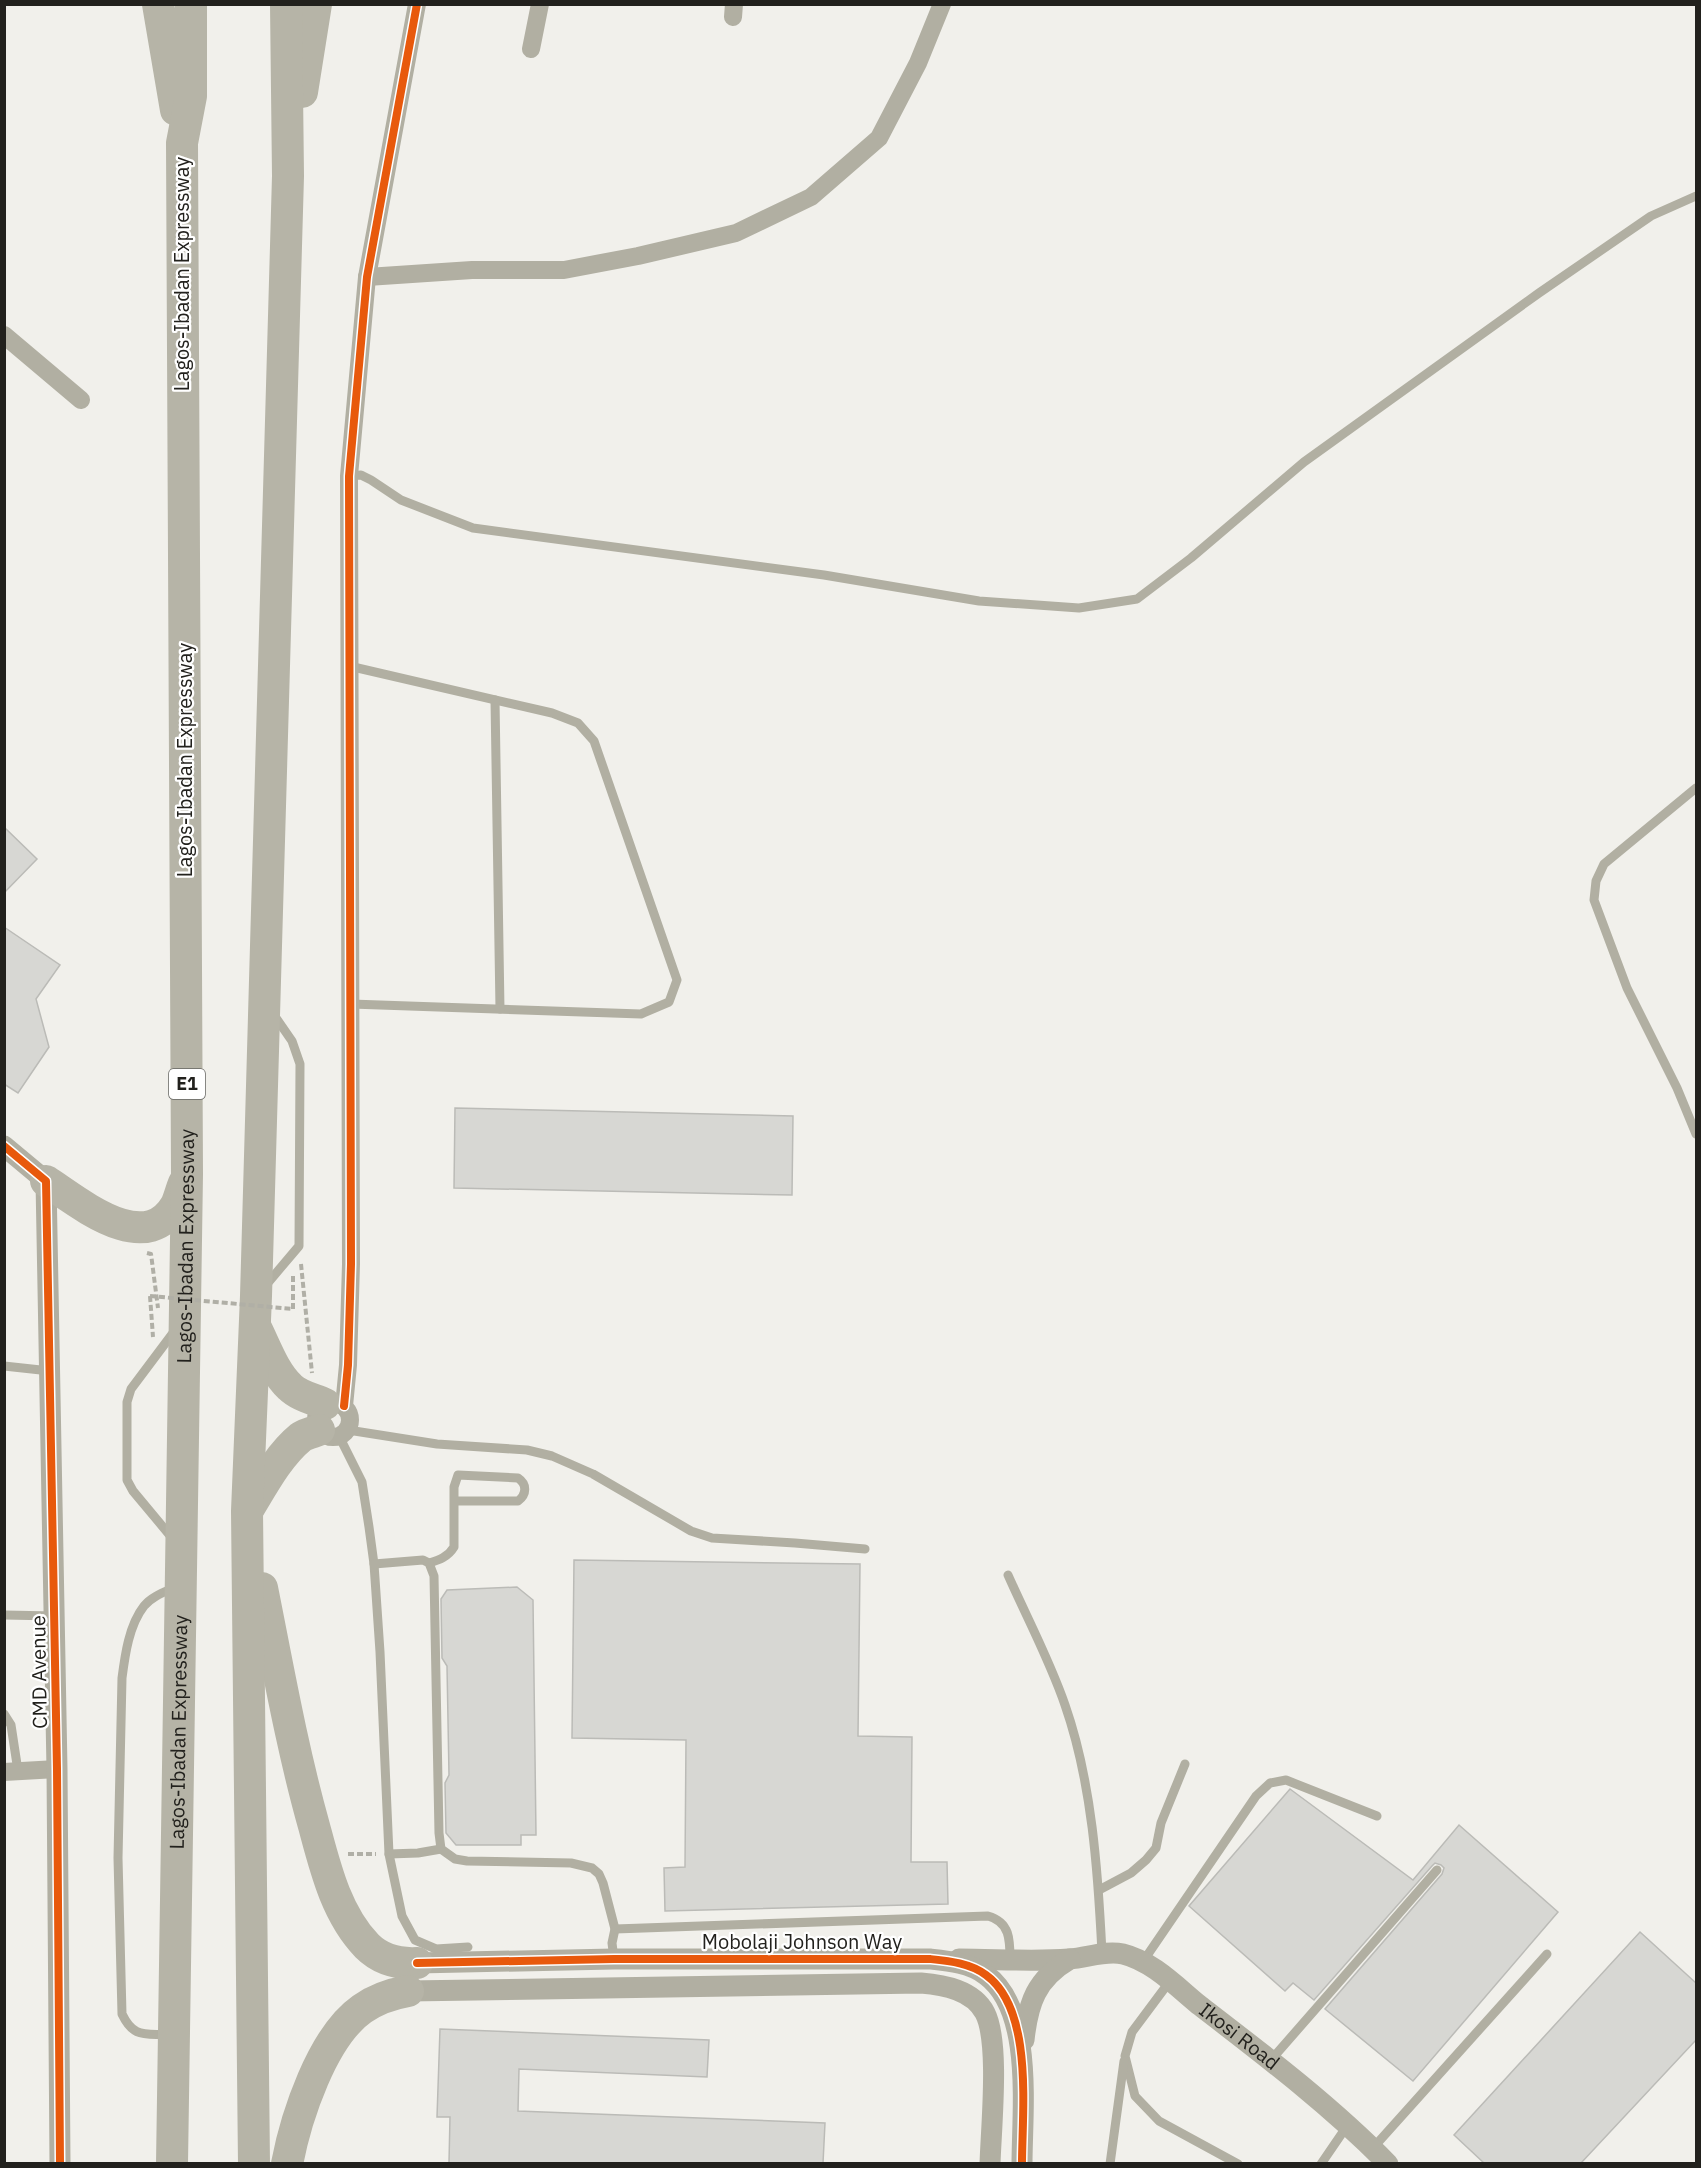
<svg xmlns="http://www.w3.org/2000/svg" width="1701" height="2168" font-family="'IBM Plex Sans',sans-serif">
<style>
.building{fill:#d7d7d3;stroke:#bbbbb7;stroke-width:1.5}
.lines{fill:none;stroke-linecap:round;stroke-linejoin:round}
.path{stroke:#b0afa6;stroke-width:4;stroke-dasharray:6 3;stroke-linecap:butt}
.service{stroke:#b1afa2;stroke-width:9}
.minor{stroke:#b1afa2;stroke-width:18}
.tertiary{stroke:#b1afa2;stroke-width:21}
.motorway{stroke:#b6b4a7;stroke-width:32}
.path-bridge{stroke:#b0afa6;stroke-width:4;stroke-dasharray:6 3;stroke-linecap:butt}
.cycleway-casing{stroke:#fff;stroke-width:11}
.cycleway{stroke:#e8590c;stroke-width:8}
.labels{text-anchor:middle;stroke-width:4.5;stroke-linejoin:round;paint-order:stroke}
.shield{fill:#fff;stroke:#646461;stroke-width:1.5}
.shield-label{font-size:18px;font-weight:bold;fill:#22211d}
.street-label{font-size:20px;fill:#22211d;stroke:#fff}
</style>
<rect width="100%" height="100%" fill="#f1f0eb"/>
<g class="building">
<polygon points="4,827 37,859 4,893"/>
<polygon points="4,927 60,965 36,999 49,1047 18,1093 4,1084"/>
<polygon points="455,1108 793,1116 792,1195 454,1188"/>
<polygon points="574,1560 860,1564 858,1736 912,1737 911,1862 947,1862 948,1904 665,1911 664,1868 685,1867 686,1740 572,1738"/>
<polygon points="517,1587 533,1600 536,1835 521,1835 521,1845 456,1845 446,1833 445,1783 449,1775 447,1666 442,1658 441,1599 447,1590"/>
<polygon points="1290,1789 1413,1880 1459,1825 1558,1912 1413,2081 1325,2009 1442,1874 1444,1868 1441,1865 1435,1863 1432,1866 1314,2000 1293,1983 1285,1991 1189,1906"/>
<polygon points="1640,1932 1696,1983 1696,2040 1581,2163 1484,2163 1454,2135"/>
<polygon points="440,2029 709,2040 707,2077 519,2069 518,2111 825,2123 823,2163 449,2163 450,2117 437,2117"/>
</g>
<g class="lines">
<g class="path">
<polyline points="147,1253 151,1254 158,1308"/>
<polyline points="301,1264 312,1373"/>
<polyline points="293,1276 293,1309"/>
<polyline points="150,1296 153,1337"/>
<polyline points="348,1854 376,1854"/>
</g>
<g class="service">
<polyline points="349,476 361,475 371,480 401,500 473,528 824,575 979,601 1079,608 1137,599 1191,558 1304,462 1539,293 1651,216 1696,196"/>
<polyline points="349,666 552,713 578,723 594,741 677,980 669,1002 641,1014 351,1004"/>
<polyline points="495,700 500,1009"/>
<polyline points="1696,788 1604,864 1596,881 1594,900 1627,988 1677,1088 1696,1134"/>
<polyline points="266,1285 299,1246 300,1064 292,1041 274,1015"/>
<polyline points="4,1366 50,1371"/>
<polyline points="348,1430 437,1444 527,1450 552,1456 593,1474 691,1531 712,1538 795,1543 865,1549"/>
<polyline points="339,1436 362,1482 369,1527 374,1564 380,1652 389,1854 402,1916 415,1940 436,1949 468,1947"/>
<polyline points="173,1539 133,1491 127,1480 127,1402 131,1389 176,1329"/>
<path d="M 429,1563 C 439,1560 448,1557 454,1547 L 454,1487 L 458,1475 L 518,1478 C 527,1484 527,1494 518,1501 L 455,1501"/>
<polyline points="374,1564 423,1560 429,1563 434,1576 439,1833 441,1849 455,1859 467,1861 571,1863 592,1868 599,1874 603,1883 615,1929 612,1943 614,1959"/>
<path d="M 1008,1575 C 1027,1618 1050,1661 1065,1705 C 1092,1782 1098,1872 1102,1953"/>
<polyline points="4,1615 55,1616"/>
<polyline points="4,1714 11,1725 18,1771"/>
<polyline points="389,1854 418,1853 441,1849"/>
<polyline points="1099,1890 1131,1873 1146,1860 1156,1848 1161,1823 1185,1764"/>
<path d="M 615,1929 L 988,1916 C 1010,1922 1010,1940 1010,1959"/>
<polyline points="1142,1963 1256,1796 1270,1783 1286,1780 1377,1816"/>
<polyline points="1170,1981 1132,2032 1125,2056 1135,2096 1159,2121 1238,2164"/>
<path d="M 170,2035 C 145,2033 134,2039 122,2014 L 118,1858 L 122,1678 C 125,1655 129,1625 144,1606 C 152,1596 165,1592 176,1587"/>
<polyline points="1271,2060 1437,1870"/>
<polyline points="1373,2148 1547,1954"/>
<polyline points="1110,2164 1124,2061"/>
<polyline points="1321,2164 1347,2126"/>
</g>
<g class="minor">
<polyline points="733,17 734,4"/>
<polyline points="531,49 540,4"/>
<polyline points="367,277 472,270 564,270 638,256 736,233 811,197 879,138 918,63 942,4"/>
<polyline points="4,335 81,400"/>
<circle cx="333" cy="1420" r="17"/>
<polyline points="344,1406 348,1365 351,1264 349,476 367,277 417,4"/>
<polyline points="4,1772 57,1769"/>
</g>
<g class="tertiary">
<polyline points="4,1146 46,1181 57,1769 60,2164"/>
<path id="s1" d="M 959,1959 C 996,1959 1033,1962 1069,1959 C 1087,1958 1105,1950 1123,1954 C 1152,1961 1177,1987 1199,2005 C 1264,2055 1330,2105 1388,2164"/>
<path d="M 417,1963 L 614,1959 L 930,1959 C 949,1961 970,1963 986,1975 C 1034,2010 1022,2111 1022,2164"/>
<path d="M 408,1991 L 921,1983 C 944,1985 973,1990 985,2013 C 1000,2042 991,2128 990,2164"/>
<path d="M 1024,2040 C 1028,2003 1036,1979 1070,1959"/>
</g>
<g class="motorway">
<polyline points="158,4 176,110"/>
<polyline points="302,92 316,4"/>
<path d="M 46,1181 C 80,1203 145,1258 176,1205 C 179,1199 181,1190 184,1183"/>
<path d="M 256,1328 C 266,1348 274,1372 290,1387 C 299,1396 314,1399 325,1404"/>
<path d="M 249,1508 C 264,1483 279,1455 301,1437 C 306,1434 314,1432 319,1430"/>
<path d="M 262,1588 C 278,1668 292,1748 314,1826 C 325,1867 336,1914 367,1946 C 381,1960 398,1964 417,1963"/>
<path id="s2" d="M 172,2164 L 187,1174 L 182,143 L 191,96 L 191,4"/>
<polyline points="254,2164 247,1511 256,1296 288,176 286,4"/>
<path d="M 287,2164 C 296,2117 322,2037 362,2009 C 376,1999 391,1994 408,1991"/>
</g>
<polyline class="path-bridge" points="150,1296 293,1309"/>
<g class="cycleway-casing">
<g id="cycleway">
<polyline points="4,1146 46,1181 57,1769 60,2164"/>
<polyline points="344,1406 348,1365 351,1264 349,476 367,277 417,4"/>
<path d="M 417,1963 L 614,1959 L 930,1959 C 949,1961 970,1963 986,1975 C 1034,2010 1022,2111 1022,2164"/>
</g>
</g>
<use href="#cycleway" class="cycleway"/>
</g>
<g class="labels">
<rect class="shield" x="169" y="1069" width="36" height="30" rx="4.5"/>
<g class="shield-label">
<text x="187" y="1090">E1</text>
</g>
<g class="street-label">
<text transform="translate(182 274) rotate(-90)" y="7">Lagos-Ibadan Expressway</text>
<text transform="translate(185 760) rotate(-90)" y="7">Lagos-Ibadan Expressway</text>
<text dy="7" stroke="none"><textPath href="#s2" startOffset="918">Lagos-Ibadan Expressway</textPath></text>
<text transform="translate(39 1672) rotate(-91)" y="7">CMD Avenue</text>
<text dy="7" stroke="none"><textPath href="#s2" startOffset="432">Lagos-Ibadan Expressway</textPath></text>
<text x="802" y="1949">Mobolaji Johnson Way</text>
<text dy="7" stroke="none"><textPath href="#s1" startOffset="308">Ikosi Road</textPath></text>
</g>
</g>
<rect width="1701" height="2168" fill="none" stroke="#22211d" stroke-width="12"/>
</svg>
